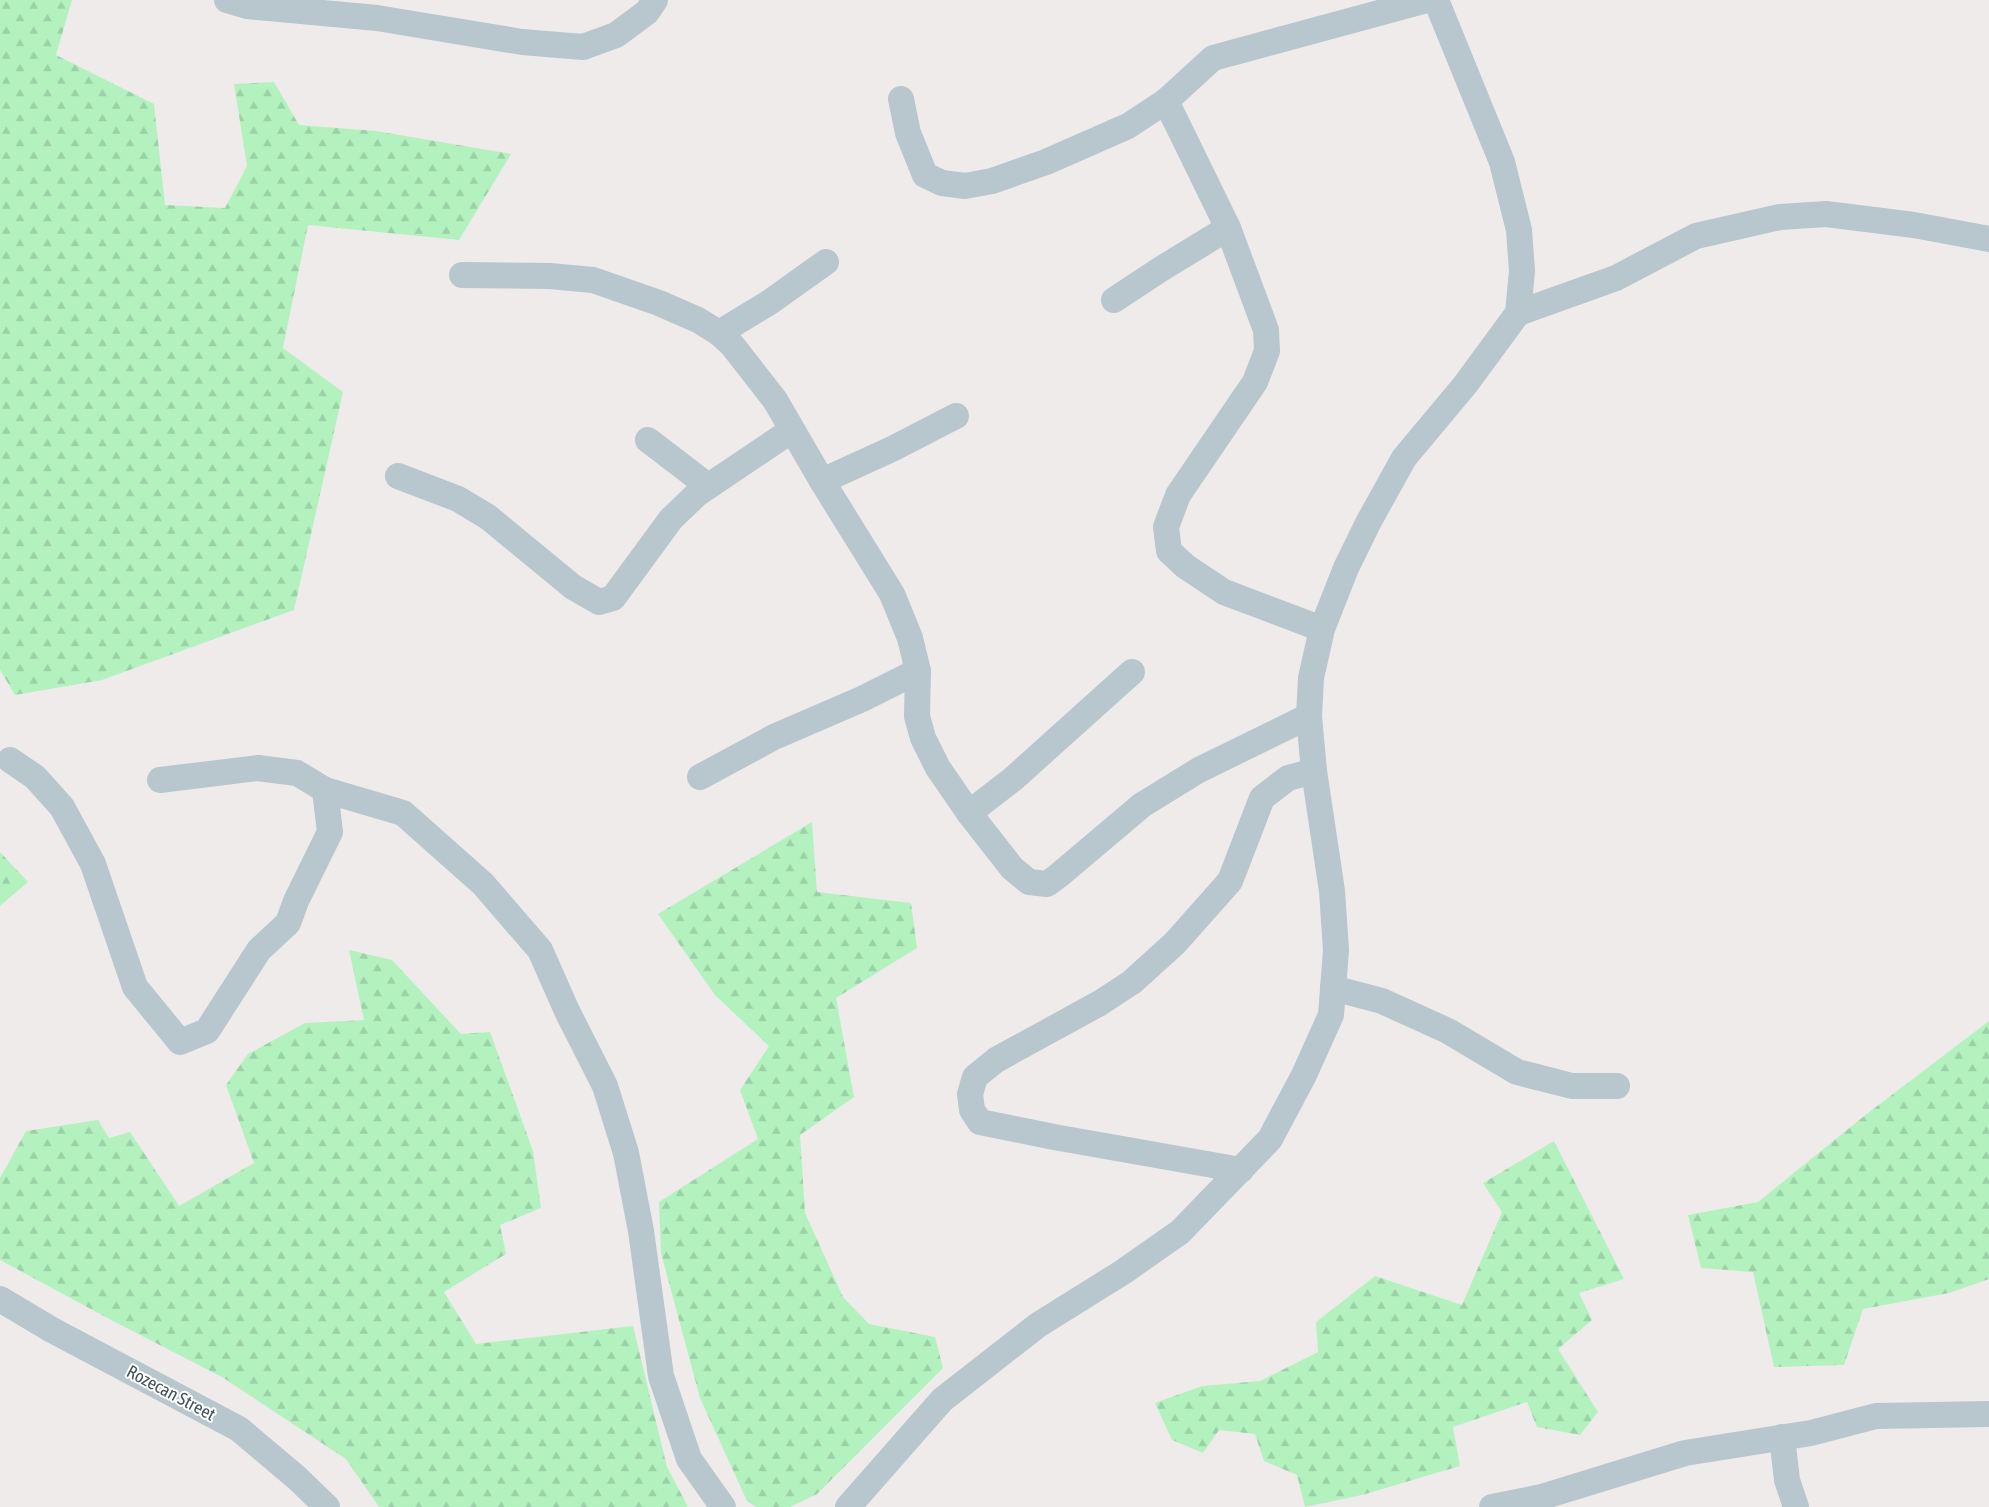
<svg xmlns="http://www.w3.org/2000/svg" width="1989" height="1507" font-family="'Asap Condensed',sans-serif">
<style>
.forest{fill:url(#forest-firs)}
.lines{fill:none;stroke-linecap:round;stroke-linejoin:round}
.street{stroke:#b7c7cd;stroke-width:26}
.labels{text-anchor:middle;stroke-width:4;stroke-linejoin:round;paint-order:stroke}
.street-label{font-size:18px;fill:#42535a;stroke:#fff}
</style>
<defs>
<pattern id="forest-firs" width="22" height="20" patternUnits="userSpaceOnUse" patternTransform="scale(1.25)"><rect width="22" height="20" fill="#b3f2bf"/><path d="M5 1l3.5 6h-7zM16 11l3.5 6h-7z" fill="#9bd1a6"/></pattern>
</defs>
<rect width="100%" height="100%" fill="#efebeb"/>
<g class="forest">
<polygon points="0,0 72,0 56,55 154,104 165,205 225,208 247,166 234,84 274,82 299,125 376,131 511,154 459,240 308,225 283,348 343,392 294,610 102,680 15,695 0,670"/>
<polygon points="812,822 817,892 911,903 917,948 836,998 854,1097 800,1135 805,1213 843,1297 869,1324 935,1337 943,1368 817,1494 790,1507 756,1507 747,1501 700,1398 661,1253 659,1202 758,1139 740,1090 769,1046 715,995 658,914"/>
<polygon points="0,852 28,882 0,906"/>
<polygon points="349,950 392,960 461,1034 490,1032 533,1151 541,1208 500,1225 506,1254 444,1292 476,1344 633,1326 667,1467 688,1507 379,1507 346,1459 222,1377 113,1321 0,1260 0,1178 26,1131 98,1120 109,1138 130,1132 179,1206 254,1163 226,1085 248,1054 305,1023 364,1020"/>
<polygon points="1989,1021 1989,1279 1949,1293 1863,1309 1844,1365 1774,1367 1753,1272 1701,1268 1688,1215 1758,1202 1868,1113"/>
<polygon points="1554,1141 1624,1279 1579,1293 1592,1320 1558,1349 1598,1412 1580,1435 1537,1427 1527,1402 1453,1427 1460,1466 1362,1495 1305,1507 1297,1475 1264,1461 1255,1434 1219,1430 1203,1453 1172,1440 1155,1403 1202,1386 1260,1381 1318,1352 1316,1322 1375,1276 1462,1305 1502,1212 1483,1183"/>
</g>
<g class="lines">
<g class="street">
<polyline points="227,0 247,6 377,18 522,42 583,47 616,35 647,12 655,0"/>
<polyline points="901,99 908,133 925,175 942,183 965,186 992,181 1046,162 1128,126 1166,101 1213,58 1427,0"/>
<polyline points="1166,101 1228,228 1266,330 1267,351 1255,382 1178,495 1166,527 1169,551 1185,566 1224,592 1322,629"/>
<polyline points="462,275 550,276 593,280 659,303 698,320 719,333 732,345 775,400 822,481 892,594 910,638 918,671 917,716 923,738 938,768 969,813 1012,868 1029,882 1047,884 1058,876 1142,805 1199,770 1309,716"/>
<polyline points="1114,300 1161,269 1228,228"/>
<polyline points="1518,313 1616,278 1696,236 1780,217 1826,214 1914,225 1989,239"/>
<polyline points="719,333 770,302 826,262"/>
<polyline points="648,440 708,486"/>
<polyline points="398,476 458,499 488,517 573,587 599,602 613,598 671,519 697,494 792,430"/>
<polyline points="822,481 892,449 956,416"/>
<polyline points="10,760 35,777 62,807 93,864 135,987 180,1042 207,1031 259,950 288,923 296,901 330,832 325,790 403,813 483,884 540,950 567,1011 605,1086 626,1153 641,1231 661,1376 689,1459 723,1507"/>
<polyline points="700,777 774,737 862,699 918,671"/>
<polyline points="160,780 258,768 297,773 325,790"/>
<polyline points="969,813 1013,779 1132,672"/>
<polyline points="1333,988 1382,1001 1448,1031 1517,1072 1572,1086 1617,1086"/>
<polyline points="1241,1170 1054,1137 980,1122 972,1110 970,1094 975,1077 996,1060 1100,1003 1132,982 1175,943 1230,881 1262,798 1288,778 1314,771"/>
<polyline points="0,1299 52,1330 239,1429 297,1478 327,1507"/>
<polyline points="1782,1437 1787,1480 1796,1507"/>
<polyline points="848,1507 942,1400 1038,1325 1123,1272 1180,1232 1270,1139 1304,1075 1331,1015 1336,950 1332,891 1314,771 1309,716 1311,678 1322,629 1346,568 1368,523 1404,458 1465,385 1518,313 1522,271 1519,230 1502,162 1436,0"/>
<polyline points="1492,1507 1542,1497 1685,1453 1811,1433 1876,1416 1989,1414"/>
</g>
</g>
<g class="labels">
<g class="street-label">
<text transform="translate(171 1393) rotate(28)" y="6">Rozecan Street</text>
</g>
</g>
</svg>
